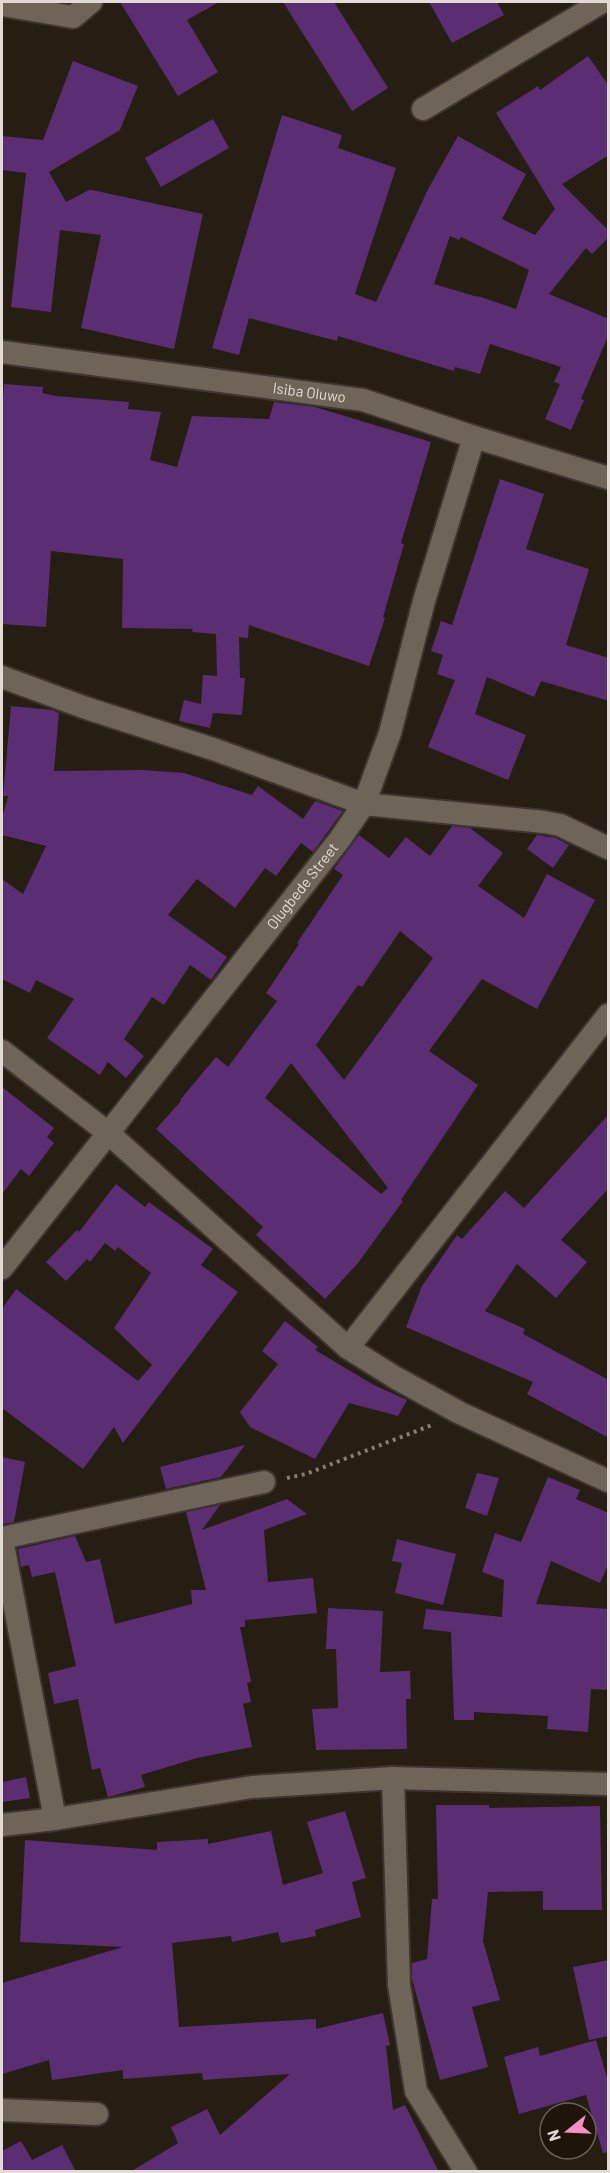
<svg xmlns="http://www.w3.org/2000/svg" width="610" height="2173" font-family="Barlow,sans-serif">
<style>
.building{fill:#5b2d73;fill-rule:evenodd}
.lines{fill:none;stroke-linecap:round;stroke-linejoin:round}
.street-casing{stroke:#3d3630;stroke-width:26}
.path{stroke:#877f77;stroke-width:4;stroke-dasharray:3 4.5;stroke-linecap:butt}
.street{stroke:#6f6458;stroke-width:22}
.labels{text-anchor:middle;stroke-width:5;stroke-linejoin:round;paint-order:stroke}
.street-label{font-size:15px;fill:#e2dbd5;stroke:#1d140a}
</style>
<rect width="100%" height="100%" fill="#261d13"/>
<g class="building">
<polygon points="120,2 219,2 187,20 218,72 178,96"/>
<polygon points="283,2 334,2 388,88 352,111"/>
<polygon points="429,2 497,2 504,15 452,43"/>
<path d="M 588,56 L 609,86 L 609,155 L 562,184 L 609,231 L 609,237 L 592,254 L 586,248 L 549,294 L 609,319 L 609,334 L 581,399 L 584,400 L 571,430 L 545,419 L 560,384 L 554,382 L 561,367 L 490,344 L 480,374 L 455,367 L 454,371 L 338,336 L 337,341 L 249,318 L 239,355 L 212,348 L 282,115 L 342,135 L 338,148 L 396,168 L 355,294 L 376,302 L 428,189 L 458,136 L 526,174 L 502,219 L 535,235 L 555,209 L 496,113 L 538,86 L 540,90 ZM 450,236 L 459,240 L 461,237 L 529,270 L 516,309 L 478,296 L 478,297 L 434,284 Z"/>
<polygon points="73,61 138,86 120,130 49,172 66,202 89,190 92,190 203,214 174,349 81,328 101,235 60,230 51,312 11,307 26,173 2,170 2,136 43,140"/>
<polygon points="213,119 229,148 161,187 145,158"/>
<polygon points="4,384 43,387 42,393 56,396 129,402 128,409 161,412 150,460 177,467 192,416 269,419 274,402 315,407 431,442 401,543 404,544 383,617 385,618 369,666 249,625 248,638 239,637 240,678 245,678 242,715 213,713 210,728 179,721 184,700 201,704 203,675 217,676 216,634 192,632 193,629 122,628 123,559 51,551 46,627 2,624 2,413"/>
<polygon points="500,479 544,494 526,549 589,569 566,645 609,658 609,701 541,681 534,697 487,677 475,714 526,735 508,780 428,747 455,680 437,674 443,655 431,651 441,621 452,625"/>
<polygon points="11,706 52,710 59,713 54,771 143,770 184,773 252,795 258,786 303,819 315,801 343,811 313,852 301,843 276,876 265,868 235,908 197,879 168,915 227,957 211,980 190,965 164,1005 152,997 124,1039 144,1056 126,1078 108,1062 100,1075 47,1038 74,999 36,980 30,993 2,979 2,879 23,894 46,846 2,835 2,818 8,796 3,796"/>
<path d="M 452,826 L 470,828 L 503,853 L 478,886 L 524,918 L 547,874 L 595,900 L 537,1009 L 482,979 L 429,1051 L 478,1085 L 401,1200 L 403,1201 L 358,1263 L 325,1299 L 256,1235 L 263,1227 L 156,1129 L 181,1101 L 180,1100 L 216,1057 L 228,1067 L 277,1001 L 266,993 L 299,944 L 297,943 L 343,875 L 334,869 L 359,835 L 389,858 L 406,837 L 430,856 ZM 400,931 L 433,958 L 344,1080 L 316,1045 L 358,985 L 362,987 ZM 291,1063 L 388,1188 L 381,1194 L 265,1098 Z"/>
<polygon points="537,835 556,838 569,845 553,868 527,849"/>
<polygon points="2,1087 54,1128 47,1137 54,1143 29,1176 21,1169 2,1194"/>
<polygon points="609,1114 609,1188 561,1240 587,1262 556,1298 517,1264 485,1311 525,1329 523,1334 609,1380 609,1438 527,1394 533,1382 406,1327 422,1286 457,1235 462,1239 505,1191 524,1208"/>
<polygon points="116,1184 145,1207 149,1202 213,1249 201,1265 238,1292 123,1443 114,1427 83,1469 2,1408 2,1309 16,1289 138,1381 152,1365 114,1328 151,1273 118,1247 115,1251 105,1243 90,1262 87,1259 66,1281 46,1262 77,1230 79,1232"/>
<polygon points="285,1321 318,1347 315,1350 374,1385 407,1400 398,1416 349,1403 315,1459 250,1427 240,1412 278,1364 262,1351"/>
<polygon points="245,1445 221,1477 166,1489 160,1467"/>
<polygon points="2,1457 25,1462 14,1522 2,1524"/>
<polygon points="477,1473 499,1478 487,1516 465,1508"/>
<polygon points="548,1477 580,1490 576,1499 609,1513 609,1563 600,1583 551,1561 536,1604 609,1609 609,1690 591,1689 588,1732 547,1729 548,1716 474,1712 474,1720 454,1720 451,1632 423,1629 426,1609 502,1617 504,1580 482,1572 495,1533 521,1542"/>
<polygon points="287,1499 307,1514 264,1530 268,1582 313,1578 317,1613 245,1620 245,1627 240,1627 251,1682 247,1683 251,1702 243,1704 252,1747 197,1758 141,1775 145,1787 108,1797 100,1768 92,1770 78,1699 54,1704 48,1673 76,1666 55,1572 32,1577 29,1565 21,1567 18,1549 75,1536 86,1562 100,1559 115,1624 192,1604 191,1590 206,1590 186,1512 220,1505 202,1530"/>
<polygon points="397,1539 456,1554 443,1605 395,1593 402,1563 392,1561"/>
<polygon points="328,1608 383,1611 380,1672 410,1671 411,1699 406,1699 407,1749 316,1750 312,1709 338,1708 336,1649 326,1649"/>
<polygon points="26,1777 30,1798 2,1802 2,1782"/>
<polygon points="436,1805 489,1805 489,1808 600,1806 602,1910 543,1910 543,1891 488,1892 483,1941 500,2000 472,2007 488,2067 440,2080 412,1979 412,1963 427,1959 432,1899 438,1899"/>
<polygon points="345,1811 366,1878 352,1882 361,1917 315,1930 316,1936 281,1943 278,1932 232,1942 231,1936 172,1943 179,2027 316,2019 316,2029 383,2013 390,2045 386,2046 393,2110 405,2105 439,2172 130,2172 178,2143 171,2127 207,2109 220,2135 290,2074 203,2080 202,2073 123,2079 123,2070 52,2080 49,2060 2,2074 2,1983 123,1947 20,1942 25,1840 157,1850 157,1842 208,1839 208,1844 271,1831 283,1885 323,1873 307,1822"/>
<polygon points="609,1960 609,2036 589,2040 573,1967"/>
<polygon points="596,2040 609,2084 609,2152 603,2153 586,2095 519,2114 504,2057 538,2047 540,2056"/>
<polygon points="21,2141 32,2160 62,2145 76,2172 2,2172 2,2151"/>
</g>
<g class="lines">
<g class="street-casing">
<g id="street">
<polyline points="2,5 73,17 91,2"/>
<polyline points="423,109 602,2"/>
<path id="s1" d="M 2,352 L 363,400 L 474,437 L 608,478"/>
<polyline points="2,677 86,708 216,750 364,804 544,822 560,825 608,848"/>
<polyline points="2,1051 107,1132 348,1348 396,1378 460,1413 608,1481"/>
<path id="s2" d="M 2,1268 L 340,839 L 364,804 L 390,733 L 424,601 L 474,437"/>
<polyline points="348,1348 608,1015"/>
<polyline points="2,1538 264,1482"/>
<polyline points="2,1539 55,1819"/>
<polyline points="393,1778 399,1985 416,2091 466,2172"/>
<polyline points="2,1825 55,1819 252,1787 393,1778 608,1784"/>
<polyline points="2,2110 97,2114"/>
</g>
</g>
<polyline class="path" points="287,1478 306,1474 432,1425"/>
<use href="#street" class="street"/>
</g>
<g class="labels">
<g class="street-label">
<text dy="5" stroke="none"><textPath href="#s1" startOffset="310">Isiba Oluwo</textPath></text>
<text dy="5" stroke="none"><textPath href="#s2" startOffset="486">Olugbede Street</textPath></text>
</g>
</g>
<rect width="610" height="2173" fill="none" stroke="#e2dbd5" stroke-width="6"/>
<g transform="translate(568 2131) rotate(252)"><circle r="28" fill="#1d140a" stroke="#6c645b" stroke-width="1.5"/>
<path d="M0-4.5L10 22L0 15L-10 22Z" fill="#fb8fc5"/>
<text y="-9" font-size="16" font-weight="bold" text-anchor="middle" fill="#e2dbd5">N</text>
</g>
</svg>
